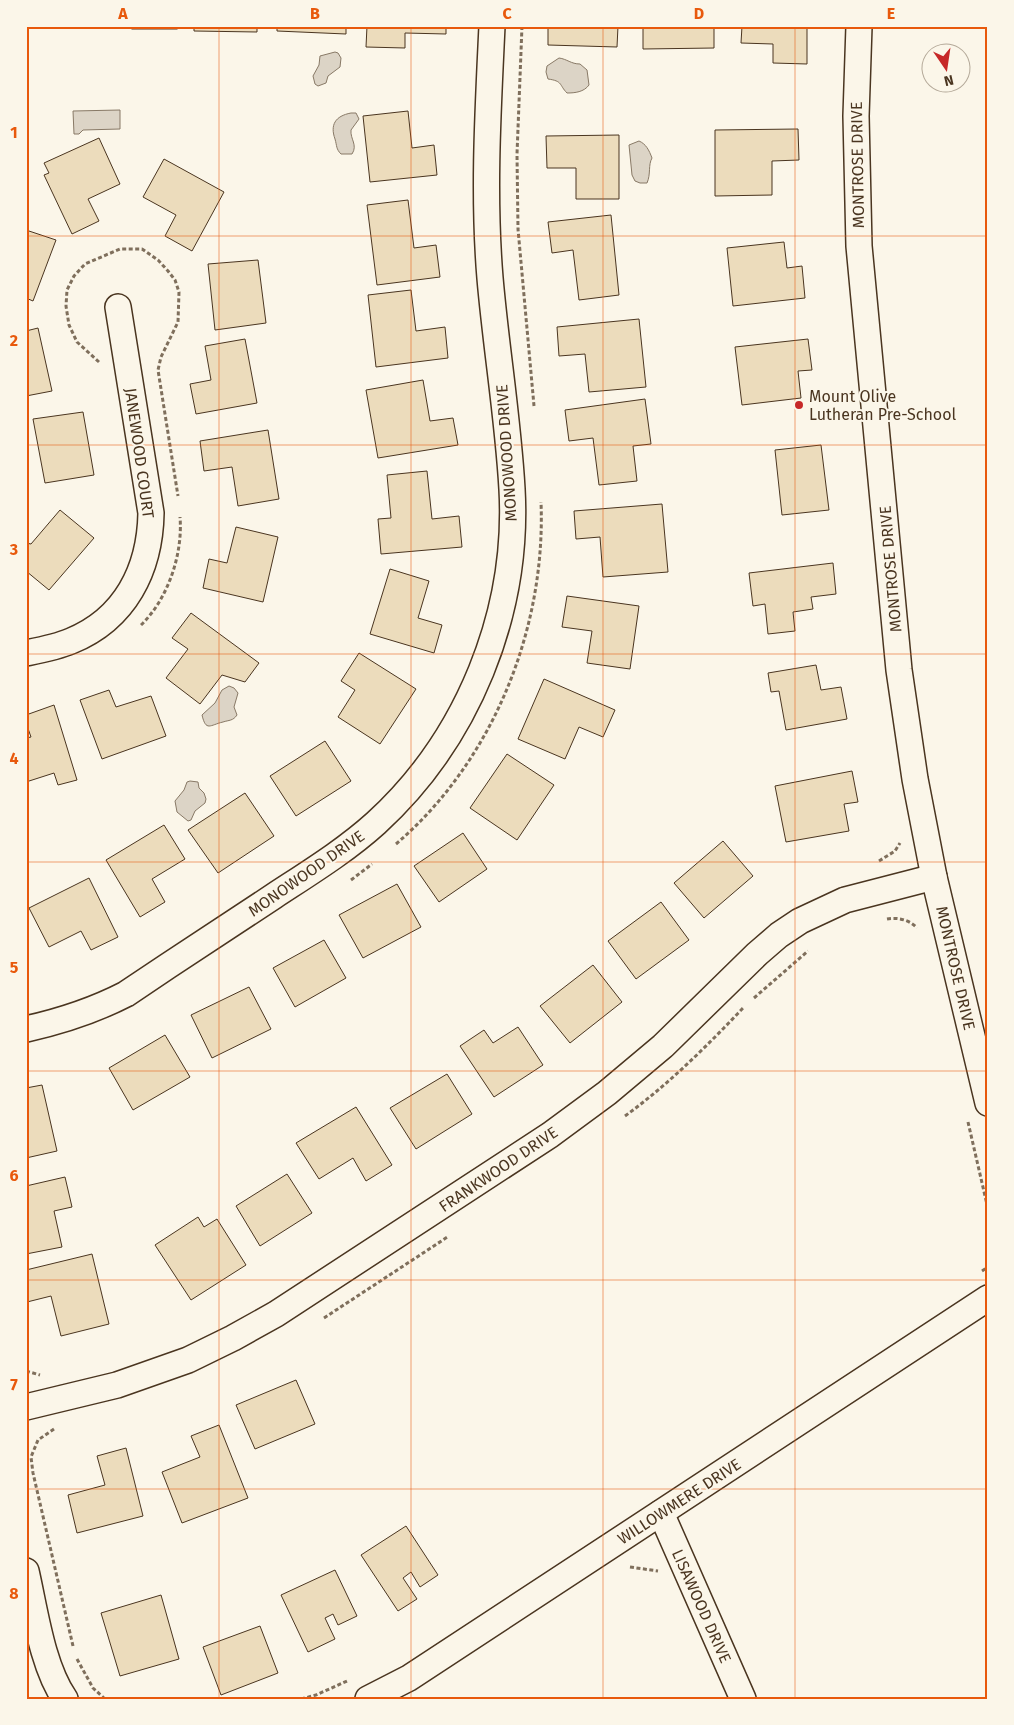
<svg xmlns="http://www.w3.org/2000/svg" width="1014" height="1725" font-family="'Fira Sans',sans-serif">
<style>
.water{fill:#dcd4c6;stroke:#887966}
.building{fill:#ecdcbc;stroke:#4a3520}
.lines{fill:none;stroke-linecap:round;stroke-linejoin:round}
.street-casing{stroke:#4a3520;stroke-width:28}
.path{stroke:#7f6f5c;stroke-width:3;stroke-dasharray:4 2.5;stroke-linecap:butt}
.street{stroke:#fbf6e9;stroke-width:25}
.grid{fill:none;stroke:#e8590c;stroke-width:1;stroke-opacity:0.55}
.poi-dot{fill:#c62828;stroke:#fbf6e9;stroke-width:2}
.labels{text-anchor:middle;stroke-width:4;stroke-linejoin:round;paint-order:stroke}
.street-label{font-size:16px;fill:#4a3520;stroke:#fbf6e9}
.poi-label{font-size:16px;fill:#4a3520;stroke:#fbf6e9;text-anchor:start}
.neatline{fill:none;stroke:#e8590c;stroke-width:2}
.grid-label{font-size:16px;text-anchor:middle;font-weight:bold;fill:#e8590c}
</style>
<rect width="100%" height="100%" fill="#fbf6e9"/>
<g class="water">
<polygon points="335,52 338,53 341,58 340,67 328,76 326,83 318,86 315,84 313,76 319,65 320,56"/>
<path d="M 559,58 C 567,59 571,64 580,64 L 587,70 L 589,85 C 584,92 575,93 567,93 C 559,85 563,81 548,79 L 546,72 L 547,66 Z"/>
<polygon points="120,110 120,129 83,130 79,134 74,134 73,111"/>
<path d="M 351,113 L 356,113 L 359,119 L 351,130 C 350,139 358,145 352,154 L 341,154 C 336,149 337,146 335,139 C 330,125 335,116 351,113 Z"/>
<path d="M 639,141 C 646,144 649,150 652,158 C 648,165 651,174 647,183 L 640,183 L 635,181 L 632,175 L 629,145 Z"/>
<path d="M 229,686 L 234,688 L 238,693 L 234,707 L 237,715 C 233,721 229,720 223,722 C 210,725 206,732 202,715 L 215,703 L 222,690 Z"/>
<polygon points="190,781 198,782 199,788 204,793 206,799 205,803 195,811 191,820 188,821 177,812 175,801 184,790 187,782"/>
</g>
<g class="building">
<rect x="132" y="26" width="45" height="3"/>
<polygon points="194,26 257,26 257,32 194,31"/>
<polygon points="277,26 346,26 346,34 277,31"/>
<polygon points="367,26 446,26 446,34 405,33 405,48 366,47"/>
<polygon points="548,26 618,26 617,47 548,45"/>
<polygon points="643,26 714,26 714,48 643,49"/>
<polygon points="742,26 807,28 807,64 773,63 773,44 741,43"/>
<polygon points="408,111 412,148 434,145 437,175 370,182 363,116"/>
<polygon points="798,129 799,160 772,161 772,195 715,196 715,130"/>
<polygon points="619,135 619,199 576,199 576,168 547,168 546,136"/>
<polygon points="99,138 120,184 88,199 99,221 72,234 44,175 49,173 44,163"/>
<polygon points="164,159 224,192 192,251 165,236 176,215 143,197"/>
<polygon points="408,200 414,248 436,245 440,277 377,285 367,205"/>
<polygon points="611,215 619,295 579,300 573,250 552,253 548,222"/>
<polygon points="26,230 56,240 33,301 26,298"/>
<polygon points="784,242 787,268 802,266 805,298 733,306 727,248"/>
<polygon points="258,260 266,323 215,330 208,264"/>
<polygon points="411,290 416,331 445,327 448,358 376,367 368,295"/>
<polygon points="639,319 646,387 589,392 585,354 559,356 557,327"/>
<polygon points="38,328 52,391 26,396 26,331"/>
<polygon points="245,339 257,403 196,414 190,384 211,380 205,346"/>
<polygon points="808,339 812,370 798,371 801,398 742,405 735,347"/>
<polygon points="423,380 430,421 453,418 458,445 378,458 366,390"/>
<polygon points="645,399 651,444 633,446 637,481 599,485 593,438 569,441 565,410"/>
<polygon points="83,412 94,475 45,483 33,419"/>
<polygon points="268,430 279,499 238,506 232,467 204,471 200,441"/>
<polygon points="821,445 829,510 782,515 775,450"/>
<polygon points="427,471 432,519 459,516 462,547 381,554 378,519 391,518 387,475"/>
<polygon points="662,504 668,572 603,577 600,537 576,539 574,511"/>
<polygon points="60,510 94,538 49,590 26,571 26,543 31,544"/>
<polygon points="236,527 278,537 263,602 203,588 209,559 227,563"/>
<polygon points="833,563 836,594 811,597 813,609 793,612 795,631 768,634 765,604 753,606 749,573"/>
<polygon points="390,569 429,581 418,618 442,625 434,653 370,634"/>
<polygon points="567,596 639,606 630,669 587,663 592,631 562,627"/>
<polygon points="191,613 259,663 245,682 222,675 200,704 166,678 188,649 172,638"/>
<polygon points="359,653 416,689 380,744 338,717 355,690 341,681"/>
<polygon points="816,665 821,690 841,687 847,719 786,730 779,691 771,692 768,673"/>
<polygon points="544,679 615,710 603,737 579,727 565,759 518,739"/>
<polygon points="109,690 116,707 151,696 166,736 102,759 80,700"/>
<polygon points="54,705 77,780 58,785 54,773 26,782 26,738 31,737 26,723 26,715"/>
<polygon points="325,741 351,781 296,816 270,776"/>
<polygon points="507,754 554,785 517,840 470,808"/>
<polygon points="852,771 858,802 844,804 849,831 786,842 775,786"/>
<polygon points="245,793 274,836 218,873 188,830"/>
<polygon points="164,825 185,859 152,879 165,902 140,917 106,860"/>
<polygon points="463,833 487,869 439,902 414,866"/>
<polygon points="723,841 753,876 704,918 674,883"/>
<polygon points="89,878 118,937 91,950 81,931 49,947 29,908"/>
<polygon points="397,884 421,927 363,958 339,915"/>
<polygon points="661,902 689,940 636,979 608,941"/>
<polygon points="324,940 346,978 295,1007 273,968"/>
<polygon points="593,965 622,1002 570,1043 540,1006"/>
<polygon points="249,987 271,1029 212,1058 191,1015"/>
<polygon points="518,1027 543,1065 494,1097 460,1046 484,1030 493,1043"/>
<polygon points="165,1035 190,1077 133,1110 109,1068"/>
<polygon points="447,1074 472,1114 416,1149 390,1108"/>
<polygon points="42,1085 57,1151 26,1158 26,1088"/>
<polygon points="356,1107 392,1165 366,1181 353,1158 319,1179 296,1143"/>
<polygon points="287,1174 312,1213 260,1246 236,1206"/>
<polygon points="65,1177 72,1207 54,1211 62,1247 26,1254 26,1186"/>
<polygon points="198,1217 204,1227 217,1219 246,1265 191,1300 155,1245"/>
<polygon points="92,1254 109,1324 61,1336 51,1296 27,1302 26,1270"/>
<polygon points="296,1380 315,1424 255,1449 236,1405"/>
<polygon points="219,1425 248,1498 182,1523 162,1472 200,1457 191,1436"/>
<polygon points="126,1448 143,1516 77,1533 68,1495 105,1485 97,1456"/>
<polygon points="406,1526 438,1575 420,1587 411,1572 403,1578 417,1599 398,1611 361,1555"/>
<polygon points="335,1570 357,1616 338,1625 333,1614 325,1618 335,1639 308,1652 281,1595"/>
<polygon points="161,1595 179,1659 120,1676 101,1613"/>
<polygon points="260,1626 278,1673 221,1695 203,1647"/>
</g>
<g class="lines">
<g class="street-casing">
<g id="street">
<polyline points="859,26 856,116 859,246 899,670 915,779 934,877 988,1103"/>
<path d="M 26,653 C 41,650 57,647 71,641 C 125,619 150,570 151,513 L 118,307"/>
<path d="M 26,1029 C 62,1021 93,1011 126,994 C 175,961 224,929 274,896 C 309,873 345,851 376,823 C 468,739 519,613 512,489 C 508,418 496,348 490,278 C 483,194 488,110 492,26"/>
<polyline points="26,1407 117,1385 188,1360 233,1338 276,1314 550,1135 607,1093 663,1046 757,954 779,935 800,921 845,900 934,877"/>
<polyline points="661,1513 743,1699"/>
<path d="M 26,1571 C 35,1610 42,1666 65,1699"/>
<polyline points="368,1699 409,1678 988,1298"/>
</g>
</g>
<g class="path">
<polyline points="522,26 517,154 518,229 534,406"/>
<polyline points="99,362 77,342 69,325 66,306 67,290 74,276 85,264 120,249 142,249 158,260 168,271 175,280 179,292 178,322 161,357 158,370 178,496"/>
<path d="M 141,625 C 168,599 183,554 180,517"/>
<path d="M 396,844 C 493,761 546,629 541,502"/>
<polyline points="879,861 895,851 900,843"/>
<polyline points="351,880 372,864"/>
<path d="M 887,919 C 898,917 910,920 917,928"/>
<polyline points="754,998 808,951"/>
<path d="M 625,1116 C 669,1084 707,1046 744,1007"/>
<polyline points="968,1122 988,1209"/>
<polyline points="982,1271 988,1267"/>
<polyline points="324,1318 449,1236"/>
<polyline points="26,1371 40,1375"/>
<polyline points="54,1429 38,1440 31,1457 33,1473 73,1646"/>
<polyline points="630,1567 658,1571"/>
<polyline points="77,1659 93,1688 105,1699"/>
<polyline points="301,1699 316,1695 347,1681"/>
</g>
<use href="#street" class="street"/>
</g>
<path class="grid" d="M 219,26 L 219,1699M 411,26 L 411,1699M 603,26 L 603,1699M 795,26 L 795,1699M 26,236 L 988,236M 26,445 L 988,445M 26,654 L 988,654M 26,862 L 988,862M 26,1071 L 988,1071M 26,1280 L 988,1280M 26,1489 L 988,1489"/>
<circle class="poi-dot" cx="799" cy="405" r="5"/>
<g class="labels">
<g class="street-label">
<text transform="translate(857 165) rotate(-91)" y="6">MONTROSE DRIVE</text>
<text transform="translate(140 453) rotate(82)" y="6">JANEWOOD COURT</text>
<text transform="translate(506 453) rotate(-94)" y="6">MONOWOOD DRIVE</text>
<text transform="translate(890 569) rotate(-95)" y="6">MONTROSE DRIVE</text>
<text transform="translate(306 873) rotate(-35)" y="6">MONOWOOD DRIVE</text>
<text transform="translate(956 968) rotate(77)" y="6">MONTROSE DRIVE</text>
<text transform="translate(498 1169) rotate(-34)" y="6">FRANKWOOD DRIVE</text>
<text transform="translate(679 1501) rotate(-33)" y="6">WILLOWMERE DRIVE</text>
<text transform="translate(702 1606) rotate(66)" y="6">LISAWOOD DRIVE</text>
</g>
<g class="poi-label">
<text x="809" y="402">Mount Olive<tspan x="809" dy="18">Lutheran Pre-School</tspan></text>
</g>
</g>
<rect width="1014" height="1725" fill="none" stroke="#fbf6e9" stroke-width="55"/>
<g transform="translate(946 68) rotate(167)"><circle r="24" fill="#fbf6e9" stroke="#b4a999"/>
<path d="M0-4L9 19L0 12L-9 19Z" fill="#c62828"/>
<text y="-8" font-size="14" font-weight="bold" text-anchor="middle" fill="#4a3520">N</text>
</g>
<rect x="28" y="28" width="958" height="1670" class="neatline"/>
<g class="grid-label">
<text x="123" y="19">A</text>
<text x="315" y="19">B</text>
<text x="507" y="19">C</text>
<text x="699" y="19">D</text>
<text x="891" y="19">E</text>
<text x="14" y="138">1</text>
<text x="14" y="346">2</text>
<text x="14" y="555">3</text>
<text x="14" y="764">4</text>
<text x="14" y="973">5</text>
<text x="14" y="1181">6</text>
<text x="14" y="1390">7</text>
<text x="14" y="1599">8</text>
</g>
</svg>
